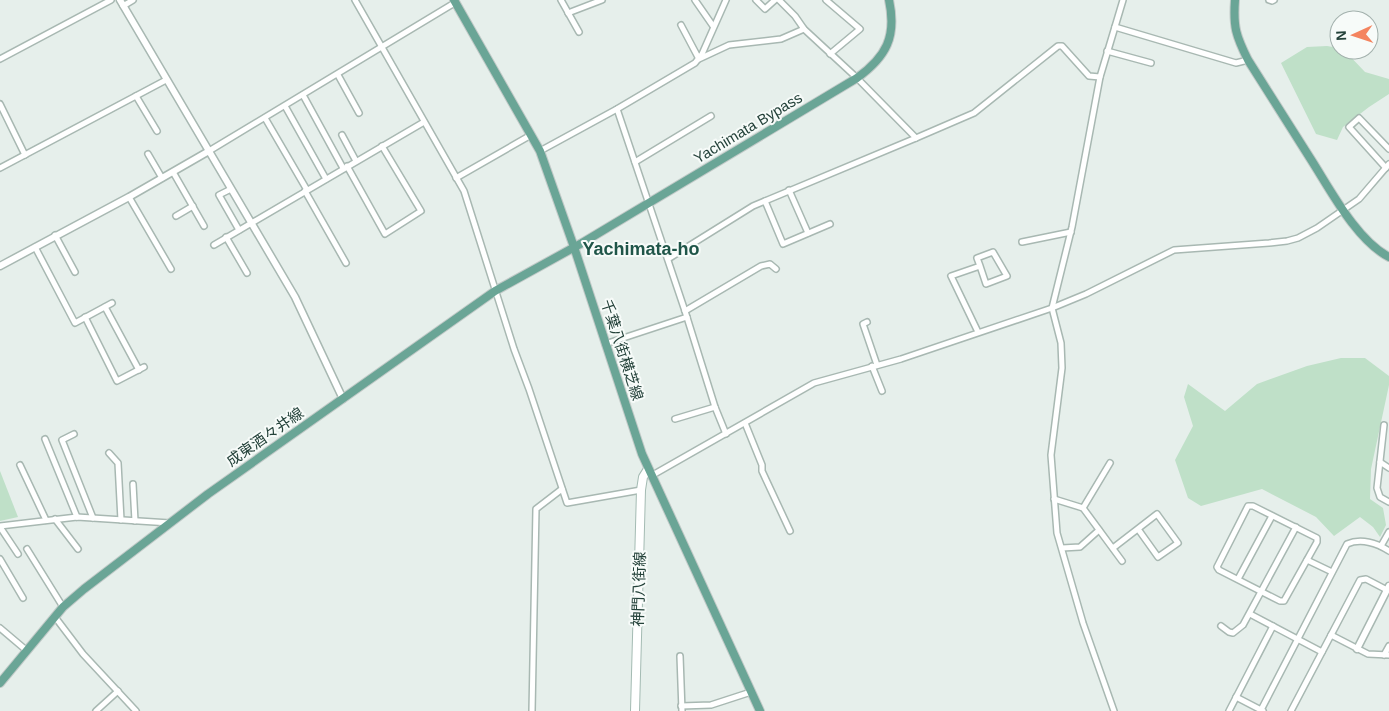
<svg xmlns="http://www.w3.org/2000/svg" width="1389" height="711" font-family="Helvetica,'Noto Sans JP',sans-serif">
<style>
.green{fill:#bfe0c8}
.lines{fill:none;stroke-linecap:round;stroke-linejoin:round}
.minor-casing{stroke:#a8b8b2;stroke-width:8}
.tertiary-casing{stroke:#a8b8b2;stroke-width:9}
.secondary-casing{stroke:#a4bbb3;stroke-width:10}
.primary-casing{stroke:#c2cac8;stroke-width:10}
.minor{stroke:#fff;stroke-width:5}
.tertiary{stroke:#fff;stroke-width:6}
.secondary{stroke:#fff;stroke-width:8}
.primary{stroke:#6aa596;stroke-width:8}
.labels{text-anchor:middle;stroke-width:4;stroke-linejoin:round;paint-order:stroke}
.street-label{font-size:15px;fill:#24423a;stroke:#f7fbf9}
.quarter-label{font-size:18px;font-weight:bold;fill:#1f5548;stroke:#f7fbf9}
</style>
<rect width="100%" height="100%" fill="#e6efeb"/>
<g class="green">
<polygon points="1327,46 1339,48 1339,50 1344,50 1365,72 1389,79 1389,94 1369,107 1343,127 1337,140 1316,134 1281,63 1307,47"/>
<polygon points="1341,358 1365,358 1389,376 1389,385 1371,469 1370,499 1383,508 1386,525 1380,537 1373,527 1360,517 1334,536 1316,517 1262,489 1201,506 1188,498 1175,460 1193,426 1184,397 1188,384 1225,411 1257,384 1307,366"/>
<polygon points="0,471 18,517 0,521"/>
</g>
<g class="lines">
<g class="minor-casing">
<g id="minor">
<polyline points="355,0 464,191 514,349 529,389 567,503 641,490"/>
<polyline points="561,0 579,32"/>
<polyline points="695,0 713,26"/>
<polyline points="756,0 765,9 775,0"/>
<polyline points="779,0 795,16 804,29 857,78 916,138"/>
<polyline points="826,0 860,29 830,54"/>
<polyline points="1269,0 1272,1 1274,0"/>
<polyline points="123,6 133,0"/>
<polyline points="568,13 602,0"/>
<polyline points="681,25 699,59 729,45 781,39 804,29"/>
<polyline points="1115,27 1236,63 1248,60"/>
<polyline points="1107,51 1151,63"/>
<polyline points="0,59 111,0"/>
<polyline points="338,75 359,113"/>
<polyline points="303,95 343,168"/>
<polyline points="136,96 157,131"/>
<polyline points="0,104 25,155"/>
<polyline points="285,106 326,179"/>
<polyline points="617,109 685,311 715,407 726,434"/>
<polyline points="265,118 307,190"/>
<polyline points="342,135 356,161"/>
<polyline points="209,151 456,2"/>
<polyline points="540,151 617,109 695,63 702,54 726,0"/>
<polyline points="148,154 162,178"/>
<polyline points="635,162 711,116"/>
<polyline points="347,166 385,234 421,211 382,146"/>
<polyline points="0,168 166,80"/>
<polyline points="1386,168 1349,127 1359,118 1389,149"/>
<polyline points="173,172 204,226"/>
<polyline points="456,178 531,135"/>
<polyline points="231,189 219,195 239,230"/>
<polyline points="789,190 808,233"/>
<polyline points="305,191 346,263"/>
<polyline points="129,197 171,269"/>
<polyline points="765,201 783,244 830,224"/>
<polyline points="176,216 193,206"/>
<polyline points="55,235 75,272"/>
<polyline points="226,237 247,273"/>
<polyline points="1022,242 1071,232"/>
<polyline points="214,245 424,122"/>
<polyline points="35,247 75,323 112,303"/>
<polyline points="668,259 753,206 916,138 974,113 1058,46 1062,46 1089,76 1100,77"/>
<polyline points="105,307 139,370"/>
<polyline points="685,311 761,266 770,264 776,269"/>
<polyline points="85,317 117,381 144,367"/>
<polyline points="867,322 863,324 877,365"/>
<polyline points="978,332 951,276 980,266 986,284 1007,276 993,252 977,258 980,266"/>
<polyline points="605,344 687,317"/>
<polyline points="872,366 882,391"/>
<polyline points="675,419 715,407"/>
<polyline points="745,423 762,465 762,471 790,531"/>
<polyline points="1384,425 1377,488 1380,497 1389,502"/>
<polyline points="74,434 62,440 93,518"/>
<polyline points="45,439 77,517"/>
<polyline points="109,453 118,463 121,520"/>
<polyline points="1380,462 1389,468"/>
<polyline points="20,465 46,520"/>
<polyline points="651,476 814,383 901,359 1052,308 1086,294 1174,250 1269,243 1287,241 1298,238 1317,228 1359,199 1389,164"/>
<polyline points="133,484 135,521"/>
<polyline points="1054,499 1083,508 1122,561"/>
<polygon points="1248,506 1253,506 1317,538 1317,542 1284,601 1280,601 1219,570 1217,567"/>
<polyline points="1083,508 1110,463"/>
<polyline points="55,519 78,549"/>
<polyline points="0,526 77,517 170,523"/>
<polyline points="0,527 18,554"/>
<polyline points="1381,546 1389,532"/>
<polyline points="1062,548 1080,547 1099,530"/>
<polyline points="1113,548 1157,514 1178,543 1158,557 1138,529"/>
<polyline points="27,549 63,607"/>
<polyline points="0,559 23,598"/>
<polyline points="1307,560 1332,572"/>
<polyline points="1238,579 1272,516"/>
<polyline points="1250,614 1322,652"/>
<polyline points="55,617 83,654 136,711"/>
<polyline points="1221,626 1229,632 1233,633 1243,625 1296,527"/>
<polyline points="0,628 26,650"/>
<polyline points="1331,635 1368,654 1389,655"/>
<polyline points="1384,655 1389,646"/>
<polyline points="680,656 682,711"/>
<polyline points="1236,697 1263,711"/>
<polyline points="681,706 711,705 751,692"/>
<path d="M 1261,710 L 1347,544 C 1361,538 1377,543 1389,551"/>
<polyline points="96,711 118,691"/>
<polyline points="532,711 536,509 562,489"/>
<polyline points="1114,711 1083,623 1057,533 1051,455 1062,368 1061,343 1052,308 1072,227 1100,77 1123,0"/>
<polyline points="1229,711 1273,626"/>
<polyline points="1291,711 1360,580 1366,579 1387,590"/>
</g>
</g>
<g class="tertiary-casing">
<g id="tertiary">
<polyline points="120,0 295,297 343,399"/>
<polyline points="0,266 129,197 209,151"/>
<polyline points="1357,649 1389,586"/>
</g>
</g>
<g class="secondary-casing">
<polyline id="secondary" points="635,711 641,490 643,477 648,469"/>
</g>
<g class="primary-casing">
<g id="primary">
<polyline points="454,0 540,151 574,247 642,454 760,711"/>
<path d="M 1235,0 C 1233,27 1236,36 1248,60 C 1269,93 1290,126 1310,158 C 1330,189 1356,240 1389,257"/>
<path d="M 0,683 L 63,607 L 84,589 L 208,494 L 495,291 L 582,243 L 857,78 C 886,57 897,37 889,0"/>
</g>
</g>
<use href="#minor" class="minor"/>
<use href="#tertiary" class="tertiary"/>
<use href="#secondary" class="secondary"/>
<use href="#primary" class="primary"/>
</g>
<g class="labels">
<g class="street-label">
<text transform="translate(748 128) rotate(-31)" y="5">Yachimata Bypass</text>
<text transform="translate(622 350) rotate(72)" y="5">千葉八街横芝線</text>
<text transform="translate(265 437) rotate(-35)" y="5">成東酒々井線</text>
<text transform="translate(639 589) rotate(-88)" y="5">神門八街線</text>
</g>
<g class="quarter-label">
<text x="641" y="255">Yachimata-ho</text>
</g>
</g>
<g transform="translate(1354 35) rotate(267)"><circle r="24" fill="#f7fbf9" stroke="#a3b1ad"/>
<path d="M0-4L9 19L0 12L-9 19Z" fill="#f4845f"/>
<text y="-8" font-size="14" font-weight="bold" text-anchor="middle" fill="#24423a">N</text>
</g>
</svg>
